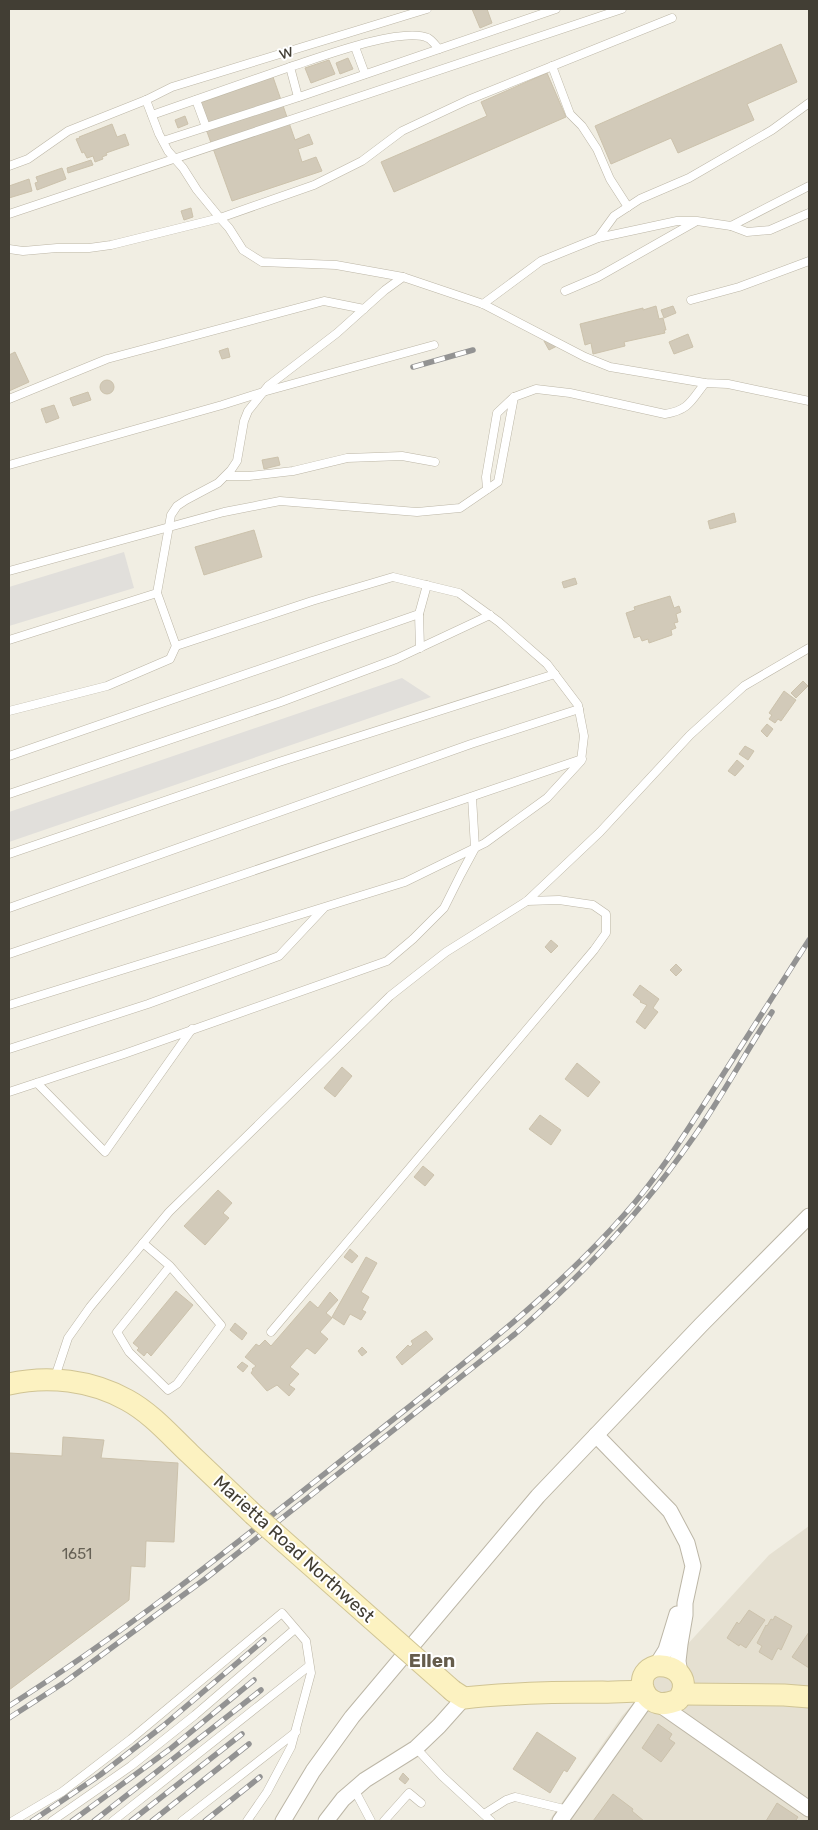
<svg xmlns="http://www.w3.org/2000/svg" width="818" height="1830" font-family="Rubik,sans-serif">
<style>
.residential{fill:#e5e0d1}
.parking{fill:#e1dfdb}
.building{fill:#d2cab9;stroke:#ccc2ac}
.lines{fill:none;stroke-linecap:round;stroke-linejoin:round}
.lane-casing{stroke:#bcb6a6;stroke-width:9}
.street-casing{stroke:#bcb6a6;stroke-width:17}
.secondary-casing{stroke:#d0c494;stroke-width:23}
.lane{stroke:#fff;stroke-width:8}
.street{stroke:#fff;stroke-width:15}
.secondary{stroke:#fcf2c1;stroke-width:21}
.rail-casing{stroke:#939393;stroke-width:5.5}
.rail{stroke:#fff;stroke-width:4;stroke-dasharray:11;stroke-linecap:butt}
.secondary-bridge-casing{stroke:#d0c494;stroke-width:23;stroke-linecap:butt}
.secondary-bridge{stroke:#fcf2c1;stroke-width:21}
.labels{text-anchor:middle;stroke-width:4;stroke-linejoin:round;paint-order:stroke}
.number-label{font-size:15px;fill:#666155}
.street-label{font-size:18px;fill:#423e34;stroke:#fff}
.neighbourhood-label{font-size:19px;font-weight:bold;fill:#655c4b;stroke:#fff}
</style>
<rect width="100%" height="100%" fill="#f1eee3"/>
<polygon class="residential" points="809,1526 809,1821 549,1821 622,1716 769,1555"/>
<g class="parking">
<polygon points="124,552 134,588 9,626 9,587"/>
<polygon points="402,678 431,697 9,842 9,812"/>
</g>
<g class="building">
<polygon points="472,9 487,9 492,23 480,28"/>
<polygon points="781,44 797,82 747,104 754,120 678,153 671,138 611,164 595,126"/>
<polygon points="348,58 353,69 340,74 336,63"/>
<polygon points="329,60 335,74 311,83 305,68"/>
<polygon points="547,73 566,117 394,192 381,162 487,116 481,102"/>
<polygon points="273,77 295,140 309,134 313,144 298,149 302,162 316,157 322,171 232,201 197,104"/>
<polygon points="185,116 188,124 178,128 175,120"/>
<polygon points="112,124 117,137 125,134 129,145 106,153 107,155 102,157 103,159 95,162 93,156 87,158 84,152 82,153 76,139 80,138 79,137"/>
<polygon points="91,160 93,165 68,173 67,168"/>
<polygon points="62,168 66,179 37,190 35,183 38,182 36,177"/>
<polygon points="29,179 32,191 9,198 9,186"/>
<polygon points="191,208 193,217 184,220 181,211"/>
<polygon points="656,306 659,319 663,318 666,330 664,330 665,333 624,342 625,346 593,354 591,343 585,345 580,324 643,308 643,310"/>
<polygon points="673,306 676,313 664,318 661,310"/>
<polygon points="688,334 693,347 674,354 669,342"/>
<polygon points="552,337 557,346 549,350 544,341"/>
<polygon points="228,348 230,357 222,359 219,351"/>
<polygon points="15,352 29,382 9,391 9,355"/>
<circle cx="107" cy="387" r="7"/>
<polygon points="88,392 91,400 73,406 70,398"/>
<polygon points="54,405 59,418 46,423 41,409"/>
<polygon points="278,457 280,465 264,469 262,460"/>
<polygon points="734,513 736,522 710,529 708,521"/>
<polygon points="254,530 262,557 204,575 195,547"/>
<polygon points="575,578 577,584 564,588 562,582"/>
<polygon points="670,596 674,608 679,606 681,612 676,614 678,622 674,623 676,628 671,630 672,635 649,643 648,639 642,641 640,636 634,638 626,613 635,610 634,607"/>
<polygon points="803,681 808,686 796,698 791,693"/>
<polygon points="784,691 796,700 781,721 778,719 775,723 769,719 772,715 769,713"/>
<polygon points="767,724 773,729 767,737 761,731"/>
<polygon points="745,746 754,751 748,760 739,754"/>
<polygon points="737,760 744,766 735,776 728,771"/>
<polygon points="551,940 558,946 551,953 545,947"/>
<polygon points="676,964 682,970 676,976 670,970"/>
<polygon points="640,985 659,999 653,1008 658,1012 645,1029 636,1022 647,1005 640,1002 641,1001 633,995"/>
<polygon points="577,1063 600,1082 588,1097 565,1079"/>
<polygon points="342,1067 352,1076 335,1097 324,1088"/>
<polygon points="540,1115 561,1130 551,1145 529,1129"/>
<polygon points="423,1166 434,1175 425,1186 414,1177"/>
<polygon points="218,1190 232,1203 223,1213 229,1218 205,1245 184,1226"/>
<polygon points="350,1249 358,1256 352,1263 344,1257"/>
<polygon points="366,1257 377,1263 361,1292 369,1297 362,1310 366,1312 361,1320 350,1314 344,1325 332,1317"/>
<polygon points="176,1291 193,1305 151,1356 147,1352 144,1356 137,1350 139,1348 133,1343"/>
<polygon points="330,1292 338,1300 326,1313 332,1318 320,1332 328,1339 315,1354 307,1348 290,1367 299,1374 289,1385 295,1389 289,1396 277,1385 267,1391 251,1373 253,1370 252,1369 256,1366 245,1357 256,1344 259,1346 265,1340 271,1346 310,1301 318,1308"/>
<polygon points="235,1323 247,1333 242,1340 230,1330"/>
<polygon points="426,1331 433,1339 402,1365 396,1357 408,1345 410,1347 413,1344 411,1341"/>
<polygon points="362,1347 367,1352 362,1356 358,1351"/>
<polygon points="242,1362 248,1366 243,1372 237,1367"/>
<polygon points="63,1437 104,1440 101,1458 178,1463 174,1542 146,1541 145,1567 131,1566 129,1600 9,1690 9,1453 62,1456"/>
<polygon points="749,1610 765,1620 746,1648 740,1644 739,1646 727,1638 737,1622 739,1624"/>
<polygon points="775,1616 792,1626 781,1650 778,1648 772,1660 759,1652 762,1646 757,1643 766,1625 767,1626 771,1619 773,1620"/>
<polygon points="809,1632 809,1668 792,1657"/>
<polygon points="658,1724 672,1734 669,1739 675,1743 661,1762 642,1748"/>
<polygon points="537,1732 576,1758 567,1772 564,1770 550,1793 513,1769"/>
<polygon points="403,1773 409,1779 405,1784 399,1779"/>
<polygon points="613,1794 633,1809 632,1811 644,1821 593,1821"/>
<polygon points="777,1803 798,1817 796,1820 798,1821 766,1821"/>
</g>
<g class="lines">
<g class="lane-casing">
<g id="lane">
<polyline points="355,47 365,74"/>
<polyline points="552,66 570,114 582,126 597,149 610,179 628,207"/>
<path d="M 298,97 L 290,67 C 318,58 402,26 428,38 C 432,40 436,46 439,49"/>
<polyline points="146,100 159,134 168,151 183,168 197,190 220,218 314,185 362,161 402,131 468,100 672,18"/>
<polyline points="196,100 206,127"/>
<polyline points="152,115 290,67"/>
<polyline points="163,141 302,96 556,9"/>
<polyline points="9,166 28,159 68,131 146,100 172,87 427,9"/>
<polyline points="9,214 622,9"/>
<polyline points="731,226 747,232 770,230 809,213"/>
<polyline points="598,238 614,216 640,199 689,178 772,130 809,103"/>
<polyline points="9,249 23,251 57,248 89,248 111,245 220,218 229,228 243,250 262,262 336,265 403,277"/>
<polyline points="565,291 598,277 695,222"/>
<polyline points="691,300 739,287 809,261"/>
<polyline points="483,304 541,261 598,238 677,221 697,221 731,226 809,186"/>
<polyline points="9,399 107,359 324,301 364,309"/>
<polyline points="9,465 222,405 263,392 434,345"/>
<polyline points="227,476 249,476 293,471 347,458 402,456 435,462"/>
<path d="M 487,489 L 486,477 L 497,413 L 514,397 L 536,389 L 570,393 L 665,414 C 689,410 691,401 705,383"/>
<polyline points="9,571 224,512 280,501 417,512 460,508 498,482 514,397"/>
<polyline points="419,614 420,648"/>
<polyline points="9,640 157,593"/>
<polyline points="9,711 107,686 170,659 176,646"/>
<polyline points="9,756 419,614 427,585"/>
<polyline points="9,794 281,702 396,659 490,615"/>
<polyline points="9,854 279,762 555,674"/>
<polyline points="9,908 471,744 579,709"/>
<polyline points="9,954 582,759"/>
<polyline points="9,1005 405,882 485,843 547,798 581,761 584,736 578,705 547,664 499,622 459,593 393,577 312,601 176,646 157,593 171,515 177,506 186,500 218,483 231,470 237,461 244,421 248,411 268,386 337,333 385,290 403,277 483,304 585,357 610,367 705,383 728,384 809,401"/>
<polyline points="9,1049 148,1004 279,956 323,909"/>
<polyline points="37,1083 105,1152 192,1029"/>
<polyline points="9,1092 124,1054 387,961 413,939 444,908 461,874 475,848 472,797"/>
<polyline points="143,1243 170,1266 117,1332 129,1352 168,1390 177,1384 221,1325 170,1266"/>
<polyline points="271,1332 594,950 606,933 606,914 593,905 559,900 527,901"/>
<polyline points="55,1377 68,1338 90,1307 169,1212 390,996 446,952 527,901 600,832 690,735 744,686 809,648"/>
<polyline points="416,1748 442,1776 491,1821"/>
<polyline points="354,1789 371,1821"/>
<polyline points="484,1814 506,1800 515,1797 568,1810"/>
<polyline points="13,1821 62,1792 131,1739 282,1613 306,1641 311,1673 291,1747 267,1792 247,1821"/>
<polyline points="52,1821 131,1766 195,1715 295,1629"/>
<polyline points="113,1821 309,1666"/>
<polyline points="182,1821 296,1732"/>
<polyline points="384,1821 409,1793 421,1803"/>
</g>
</g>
<g class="street-casing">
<g id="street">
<polyline points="596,1435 670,1511 687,1543 693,1566 685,1603 685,1615 680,1644 678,1661 680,1674"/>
<polyline points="656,1666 666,1650 677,1614"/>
<polyline points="659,1704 809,1809"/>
<polyline points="283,1821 313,1771 352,1717 538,1496 701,1325 809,1216"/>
<polyline points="326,1821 343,1799 365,1780 416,1748 439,1726 464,1698"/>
<polyline points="560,1821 648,1697"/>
</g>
</g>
<g class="secondary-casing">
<g id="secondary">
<path d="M 9,1384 C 48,1375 91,1380 127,1400 C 151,1413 170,1435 190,1454 C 211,1474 232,1494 253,1514"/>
<path d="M 656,1666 C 677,1664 692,1681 678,1700 C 672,1702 665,1705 658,1703 C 640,1698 635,1672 656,1666 Z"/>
<path d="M 453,1691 L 464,1698 C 510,1693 556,1692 602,1692 C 616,1693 629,1690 644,1692"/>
<polyline points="682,1694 784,1695 809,1697"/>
</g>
</g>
<use href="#lane" class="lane"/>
<use href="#street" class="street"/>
<use href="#secondary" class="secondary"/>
<g class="rail-casing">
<g id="rail">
<polyline points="413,367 473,350"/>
<path d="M 9,1706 C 132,1628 247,1535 361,1445 C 452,1372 546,1303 624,1215 C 659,1176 687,1131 715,1087 C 746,1038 778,989 809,940"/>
<path d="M 9,1718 L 65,1682 L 205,1579 L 515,1334 C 583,1275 642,1211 693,1138 C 722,1097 745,1053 772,1012"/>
<polyline points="32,1821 100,1775 163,1726 264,1640"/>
<polyline points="72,1821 170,1749 254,1680"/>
<polyline points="94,1821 261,1690"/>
<polyline points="131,1821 242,1734"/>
<polyline points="152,1821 249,1744"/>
<polyline points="205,1821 260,1777"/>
</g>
</g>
<use href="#rail" class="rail"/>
<g class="secondary-bridge-casing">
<polyline id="secondary-bridge" points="253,1514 453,1691"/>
</g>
<use href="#secondary-bridge" class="secondary-bridge"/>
</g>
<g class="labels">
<g class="number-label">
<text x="77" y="1559">1651</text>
</g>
<g class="street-label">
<text transform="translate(286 52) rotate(-17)" y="6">w</text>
<text transform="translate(294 1549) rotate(42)" y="6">Marietta Road Northwest</text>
</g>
<g class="neighbourhood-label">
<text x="432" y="1667">Ellen</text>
</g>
</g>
<rect width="818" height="1830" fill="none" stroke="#423e34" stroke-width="20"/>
</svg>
